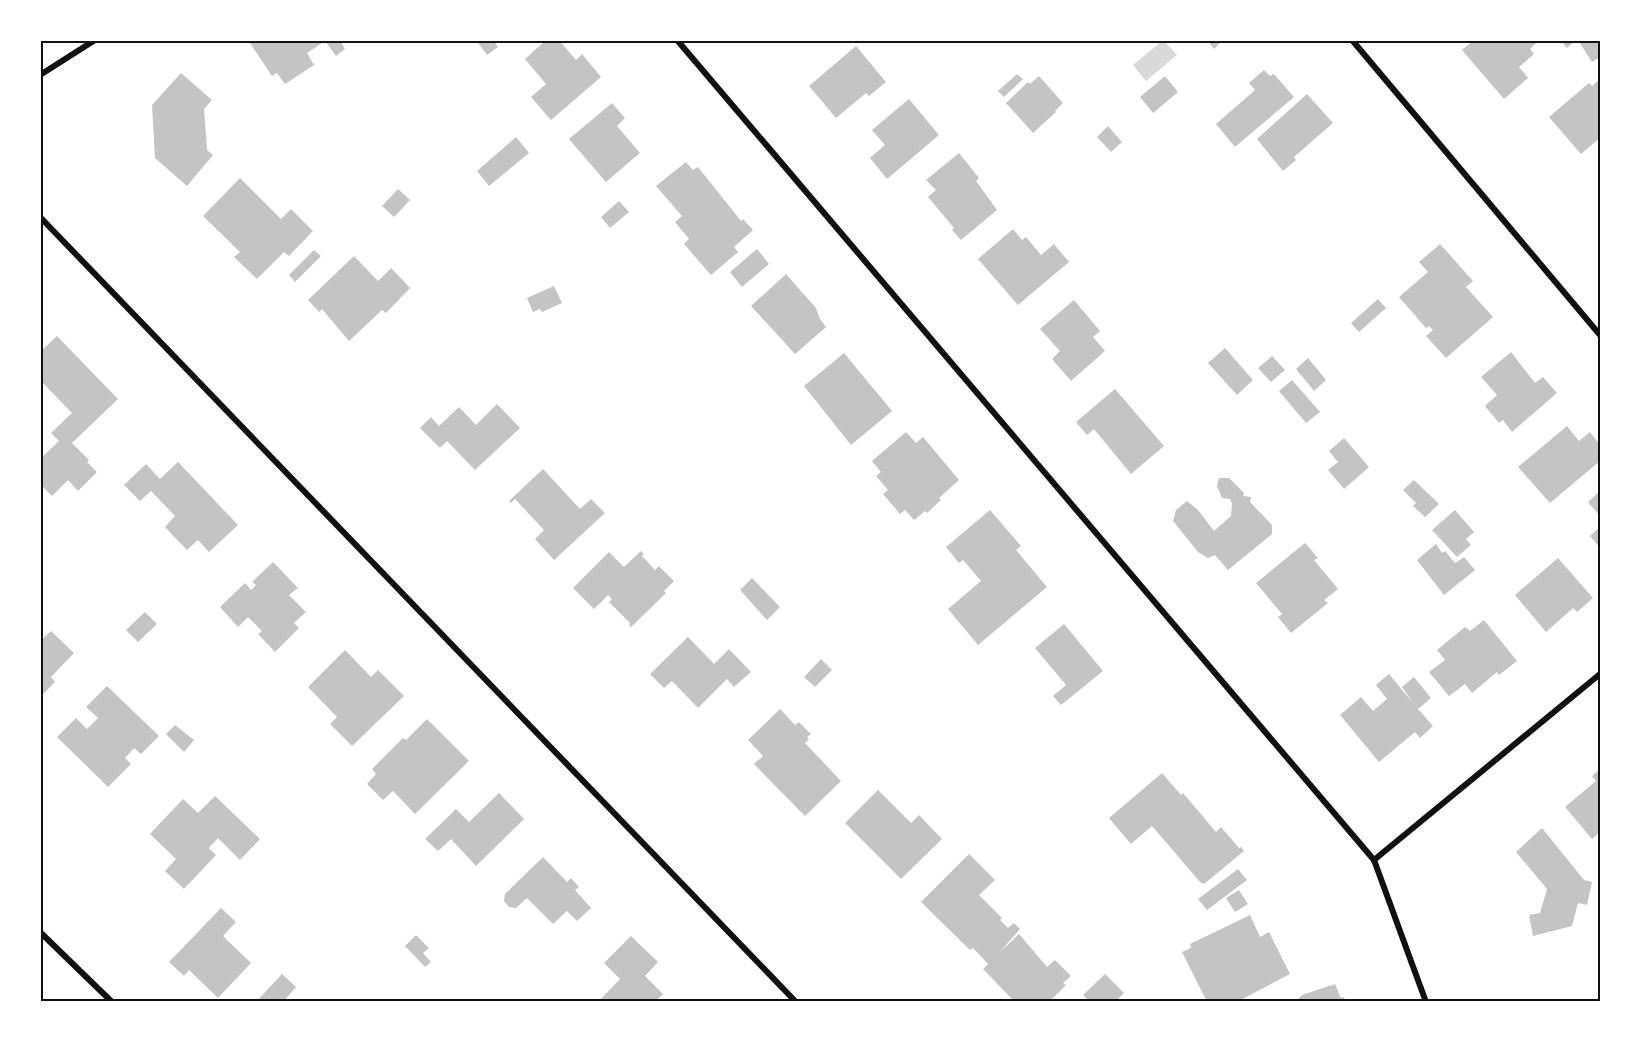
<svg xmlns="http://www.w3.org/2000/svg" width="1641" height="1042" font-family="'Fira Sans Condensed',sans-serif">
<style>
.water{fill:#d9d9d9}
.building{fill:#c4c4c4}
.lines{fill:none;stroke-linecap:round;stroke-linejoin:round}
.minor{stroke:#111;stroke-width:6}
.neatline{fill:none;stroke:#111;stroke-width:2}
</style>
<rect width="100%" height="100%" fill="#fff"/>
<polygon class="water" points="1162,41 1164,41 1177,55 1146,81 1133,65"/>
<g class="building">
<polygon points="248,40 340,40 345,49 336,56 325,41 307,53 314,65 285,84 277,73 272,76"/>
<polygon points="476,40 493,40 498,47 487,55"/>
<polygon points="546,40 559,40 576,60 582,54 601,77 551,120 531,97 546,84 525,59"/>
<polygon points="1207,40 1223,40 1214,49"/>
<polygon points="1474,40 1539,40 1530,49 1534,54 1519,67 1528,78 1504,99 1462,50"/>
<polygon points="1560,40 1576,40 1567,48"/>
<polygon points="1578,40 1600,40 1600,57 1592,62"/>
<polygon points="856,46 886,82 869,96 866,93 836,118 809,86"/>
<polygon points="1264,70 1270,76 1274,74 1294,97 1235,147 1216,124 1255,90 1249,83"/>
<polygon points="181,73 212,100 204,109 207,150 213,155 187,186 155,158 152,105"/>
<polygon points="1017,74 1023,79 1004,97 998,91"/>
<polygon points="1039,76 1063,103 1055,111 1056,112 1033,133 1006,103 1028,82 1030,84"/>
<polygon points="1165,76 1178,92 1153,113 1140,97"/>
<polygon points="1600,79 1600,138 1581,154 1549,117 1589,83 1592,86"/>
<polygon points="1307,94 1333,123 1294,157 1296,160 1283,171 1257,139"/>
<polygon points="909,99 939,135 887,179 870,158 885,145 872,130"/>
<polygon points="612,103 625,118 617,126 640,153 606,182 569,139"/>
<polygon points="1108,126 1122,142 1111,152 1097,137"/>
<polygon points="516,137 529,153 489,186 477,171"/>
<polygon points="959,153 979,178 976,181 997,210 961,240 952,230 954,228 928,197 936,190 926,180"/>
<polygon points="686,162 693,170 698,167 741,221 743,219 753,230 734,247 738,252 711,275 684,244 689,239 675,222 682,216 656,186"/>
<polygon points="240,178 281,219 291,209 313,231 289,256 284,252 257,279 234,257 240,252 203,216"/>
<polygon points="398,189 410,200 394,217 382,206"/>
<polygon points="619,201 629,212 610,228 601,217"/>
<polygon points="1013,229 1022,240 1026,237 1041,255 1054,244 1069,262 1018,305 978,259"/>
<polygon points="1440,244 1473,281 1466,287 1493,317 1446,358 1426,336 1433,330 1429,326 1426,328 1399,297 1428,272 1419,262"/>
<polygon points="757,249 769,264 742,287 730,272"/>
<polygon points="314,250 321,256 295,282 289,275"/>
<polygon points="354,256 378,281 391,268 410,288 386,313 382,310 349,341 322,309 319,312 308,300"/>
<polygon points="786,274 816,308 820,319 826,327 795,354 751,306"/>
<polygon points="554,286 562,303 542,312 540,309 533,312 527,298"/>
<polygon points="1378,299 1386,308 1359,332 1351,323"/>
<polygon points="1074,300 1100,331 1093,337 1105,351 1071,381 1052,359 1060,351 1040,329"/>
<polygon points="57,336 118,399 72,443 89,460 87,462 97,472 78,491 68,480 52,496 40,484 40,459 59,441 51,433 72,413 40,380 40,352"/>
<polygon points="1225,348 1253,380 1237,395 1208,363"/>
<polygon points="1511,352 1535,383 1543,377 1557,393 1512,432 1503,420 1499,423 1485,406 1497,395 1481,377"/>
<polygon points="844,353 892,411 851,445 804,386"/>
<polygon points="1272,356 1285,370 1271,382 1258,368"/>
<polygon points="1308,358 1326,380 1314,391 1296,369"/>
<polygon points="1292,380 1320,412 1306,423 1279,391"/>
<polygon points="1115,389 1164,446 1131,474 1094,429 1087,435 1076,422"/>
<polygon points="497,404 520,428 475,470 447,441 440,448 420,428 431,417 439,426 459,407 476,425"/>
<polygon points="1567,426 1579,441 1590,432 1600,445 1600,461 1550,503 1518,467"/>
<polygon points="906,432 916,443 923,437 959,480 939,498 941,500 927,513 925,511 914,520 905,510 900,514 883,494 888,490 876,476 881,472 872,461"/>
<polygon points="1344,438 1369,467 1344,489 1328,470 1338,462 1329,451"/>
<polygon points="178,462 238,525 209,552 198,540 187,550 165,527 175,516 151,491 140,501 124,485 146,464 160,479"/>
<polygon points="543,469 580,509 591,499 605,513 554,560 535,539 544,530 515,499 511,503 509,501"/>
<polygon points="1219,478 1229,478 1244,493 1243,496 1251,497 1250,502 1272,525 1272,534 1228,570 1215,555 1208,558 1198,552 1173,521 1176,510 1187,501 1198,510 1214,531 1231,516 1232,504 1230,499 1222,498 1217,486"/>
<polygon points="1414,480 1439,504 1425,517 1413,506 1416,503 1403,490"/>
<polygon points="1600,491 1600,516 1588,502"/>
<polygon points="990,510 1021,546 1016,550 1047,587 978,645 948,609 981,581 963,560 959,563 946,547"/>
<polygon points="1455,510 1474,532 1466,539 1471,545 1457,557 1432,530"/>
<polygon points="1600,527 1600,548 1590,536"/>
<polygon points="1305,543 1318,558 1314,560 1338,589 1324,600 1328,603 1291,633 1278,617 1282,614 1256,583"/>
<polygon points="1436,544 1442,553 1445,551 1455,563 1464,557 1475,570 1444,595 1417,560"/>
<polygon points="641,551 644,554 642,556 655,570 659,566 674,581 664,591 666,593 631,627 629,625 630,623 609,602 612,599 608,595 594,609 573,588 609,552 624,567"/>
<polygon points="1558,558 1593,598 1577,612 1573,608 1546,632 1515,595"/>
<polygon points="273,562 298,588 289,595 306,612 294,623 299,628 275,652 258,634 262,631 248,617 238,627 220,607 245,583 251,590 256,585 252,582"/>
<polygon points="752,578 780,607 767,620 740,590"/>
<polygon points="145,612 157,624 138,642 126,630"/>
<polygon points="1484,620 1517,661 1499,675 1497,672 1472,693 1465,684 1449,696 1429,672 1445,660 1437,650 1465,627 1470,631"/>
<polygon points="1064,624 1103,671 1061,705 1053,696 1066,685 1035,648"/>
<polygon points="51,631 74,653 51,677 55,682 40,697 40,641"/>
<polygon points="688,637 714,664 729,649 751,672 734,687 727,679 698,708 672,681 664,688 650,674"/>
<polygon points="345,650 371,677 378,670 404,696 352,746 330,724 337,717 308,687"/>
<polygon points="821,659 832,670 815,687 804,677"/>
<polygon points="1389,674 1413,703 1402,687 1414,677 1431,698 1418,709 1433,726 1420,738 1415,732 1379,762 1340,715 1361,697 1373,711 1387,699 1376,685"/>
<polygon points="107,686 159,736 141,754 134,748 125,758 131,764 108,787 57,737 76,718 87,729 98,718 86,707"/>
<polygon points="780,709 795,725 799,722 811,734 807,737 809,739 805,743 841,781 805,816 754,764 763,756 748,740"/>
<polygon points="427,719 469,761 415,814 393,791 383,800 367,784 376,774 372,769 403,738 406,740"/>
<polygon points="175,725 194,740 184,752 166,734"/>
<polygon points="1600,769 1600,832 1592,839 1565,807 1596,781 1592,776"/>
<polygon points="1162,773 1181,795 1183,793 1216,832 1221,827 1239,848 1241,847 1244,851 1204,884 1200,882 1152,826 1131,844 1109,818"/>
<polygon points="878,790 911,823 919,815 942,839 901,879 845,823"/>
<polygon points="499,793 524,819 476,866 451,839 438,851 425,839 456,809 469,822"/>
<polygon points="215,796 260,839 240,860 218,838 209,848 216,855 184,889 165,871 176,859 150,834 183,799 198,813"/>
<polygon points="1542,828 1584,880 1592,882 1587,905 1578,903 1572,926 1533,936 1529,915 1540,913 1547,889 1516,852"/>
<polygon points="969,854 995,880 979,895 1002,918 1000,920 1008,928 1014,923 1020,929 1000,952 1019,934 1047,967 1055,960 1071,976 1063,983 1066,985 1049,1002 1015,1002 983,969 988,964 973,948 970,950 921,902"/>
<polygon points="543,857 567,882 571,878 579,887 575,890 591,908 577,921 567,911 553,924 527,898 516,908 509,907 504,901 505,894"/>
<polygon points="1238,869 1247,880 1207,910 1198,899"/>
<polygon points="1239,890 1248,904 1235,912 1226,898"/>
<polygon points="221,908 236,922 223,936 251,963 218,998 189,970 184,976 169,962"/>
<polygon points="1250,915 1260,937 1269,932 1290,974 1237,1002 1207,1002 1182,952 1191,948 1190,944"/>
<polygon points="416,935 429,948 423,953 431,962 425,967 405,946"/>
<polygon points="631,936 658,962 645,976 663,994 655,1002 598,1002 620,979 604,963"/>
<polygon points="282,974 296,987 283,1002 256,1002"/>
<polygon points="1105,974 1124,993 1115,1002 1090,1002 1083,995"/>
<polygon points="1335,984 1341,998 1344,997 1346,1002 1295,1002 1302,995"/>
</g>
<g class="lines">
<g class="minor">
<polyline points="677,40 1374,860 1426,1002"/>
<polyline points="1352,40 1600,335"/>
<polyline points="40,75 95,40"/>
<polyline points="40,217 796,1002"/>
<polyline points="1374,860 1600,674"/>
<polyline points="40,932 112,1002"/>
</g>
</g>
<rect width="1641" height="1042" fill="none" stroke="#ffffff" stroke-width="84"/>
<rect x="42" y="42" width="1557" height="958" class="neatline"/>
</svg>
